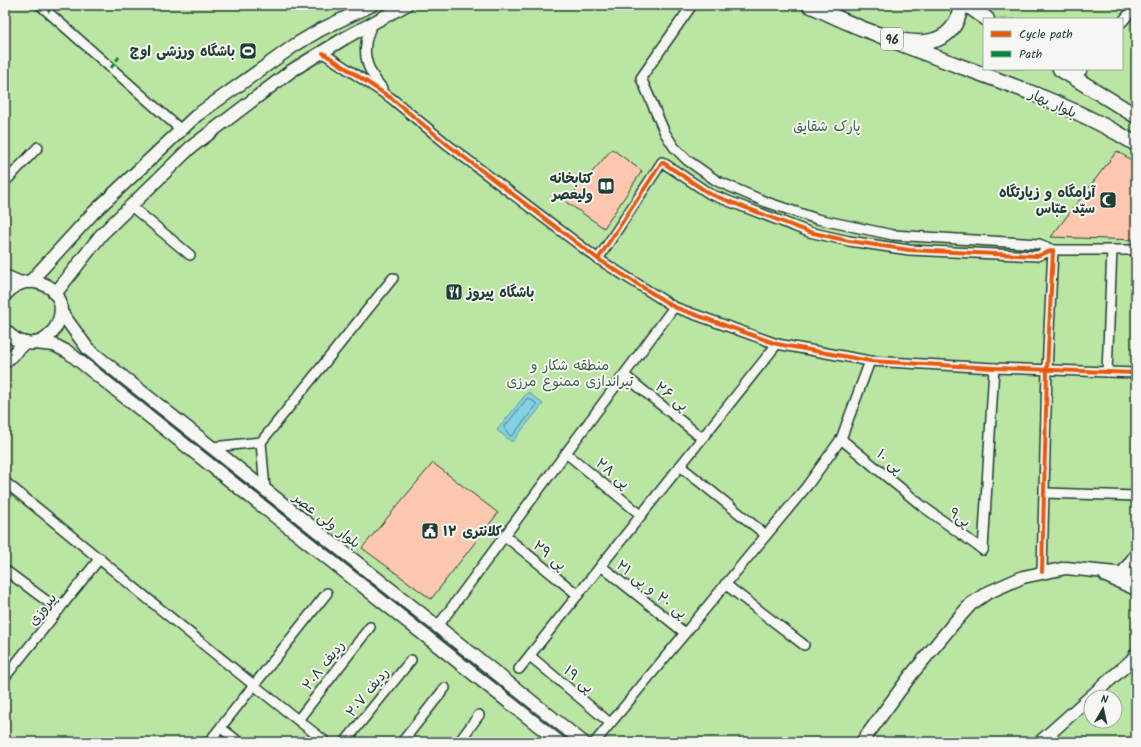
<svg xmlns="http://www.w3.org/2000/svg" width="1141" height="747" font-family="Kalam,'Playpen Sans Arabic',sans-serif">
<style>
.green{fill:#bae5a2;stroke:#6c916b;fill-rule:evenodd}
.water{fill:#83d1e2;stroke:#5b969c}
.lines{fill:none;stroke-linecap:round;stroke-linejoin:round}
.shore{stroke:#47787a;stroke-width:1}
.building{fill:#fec8b0;stroke:#1f3d34}
.street-casing{stroke:#1f3d34;stroke-width:12}
.secondary-casing{stroke:#1f3d34;stroke-width:15}
.primary-casing{stroke:#1f3d34;stroke-width:17}
.street{stroke:#f6f6f2;stroke-width:9}
.secondary{stroke:#f6f6f2;stroke-width:12}
.primary{stroke:#f6f6f2;stroke-width:14}
.quiet{stroke:#00873e;stroke-width:3;stroke-dasharray:6 3;stroke-linecap:butt}
.cycleway-casing{stroke:#f6f6f2;stroke-width:6}
.cycleway{stroke:#e8590c;stroke-width:4}
.labels{text-anchor:middle;stroke-width:4;stroke-linejoin:round;paint-order:stroke}
.shield{fill:#f6f6f2;stroke:#60746d;stroke-width:1}
.shield-label{font-size:13px;font-weight:bold;fill:#1f3d34}
.poi-label{font-size:14px;font-weight:bold;fill:#1f3d34;stroke:#f6f6f2;text-anchor:end}
.street-label{font-size:14px;fill:#1f3d34;stroke:#f6f6f2}
.park-label{font-size:14px;fill:#3e5f4a;stroke:#f6f6f2}
</style>
<rect width="100%" height="100%" fill="#f8e8de"/>
<filter id="ink" filterUnits="userSpaceOnUse"><feTurbulence type="fractalNoise" baseFrequency=".025" numOctaves="2"/><feDisplacementMap in="SourceGraphic" scale="8" xChannelSelector="R" yChannelSelector="G"/><feConvolveMatrix kernelMatrix="1 2 1 2 8 2 1 2 1" color-interpolation-filters="sRGB"/></filter>
<g filter="url(#ink)">
<path class="green" d="M 5,5 L 1136,5 L 1136,742 L 5,742 ZM 984,19 L 1122,19 L 1122,69 L 984,69 ZM 1091,697 L 1115,697 L 1115,721 L 1091,721 Z"/>
<polygon class="water" points="528,392 543,404 512,442 497,430"/>
<g class="lines">
<polygon class="shore" points="528,398 536,403 536,406 513,435 510,436 504,428"/>
</g>
<g class="building">
<polygon points="612,149 642,171 604,228 566,202"/>
<polygon points="1117,151 1136,163 1136,240 1051,237"/>
<polygon points="433,463 498,513 431,599 362,548"/>
</g>
<g class="lines">
<g class="street-casing">
<g id="street">
<polyline points="40,5 180,129"/>
<polyline points="692,5 641,78 665,133 674,147 687,160 717,181 766,202 817,219 893,235 1039,244 1053,250 1136,250"/>
<polyline points="1122,22 1136,6"/>
<path d="M 373,23 C 360,47 364,68 382,88"/>
<polyline points="323,53 391,98 448,145 598,259 674,307 777,344 870,361 994,368 1136,373"/>
<polyline points="1075,78 1083,69"/>
<polyline points="5,182 38,147"/>
<polyline points="131,206 190,255"/>
<polyline points="598,259 662,162 710,194 809,232 849,241 909,250 1037,256 1053,250 1047,370 1042,572"/>
<polyline points="1107,372 1112,250"/>
<polyline points="624,375 702,438"/>
<polyline points="841,439 921,505 983,550"/>
<polyline points="261,442 265,490"/>
<polyline points="212,447 261,442 393,278"/>
<polyline points="566,453 641,515"/>
<polyline points="680,466 766,535"/>
<path d="M 5,482 C 112,568 217,658 326,742"/>
<polyline points="1045,493 1136,496"/>
<polyline points="505,536 578,595"/>
<polyline points="983,550 994,368"/>
<polyline points="601,566 685,633"/>
<polyline points="5,570 59,610"/>
<polyline points="1121,573 1136,552"/>
<polyline points="725,584 804,645"/>
<polyline points="438,626 674,307"/>
<polyline points="530,656 610,723"/>
<polyline points="519,669 777,344"/>
<polyline points="5,677 100,558"/>
<polyline points="298,720 370,627"/>
<polyline points="221,728 239,742"/>
<polyline points="209,742 327,593"/>
<polyline points="345,742 411,660"/>
<polyline points="402,742 445,688"/>
<polyline points="459,742 479,715"/>
<polyline points="595,742 807,486 841,439 870,361"/>
</g>
</g>
<g class="secondary-casing">
<g id="secondary">
<polyline points="5,276 21,283"/>
<polyline points="30,282 93,213 197,115 295,45 320,30 372,5"/>
<polyline points="55,294 101,235 190,148 291,71 345,38 406,5"/>
<path d="M 5,295 C 13,286 23,280 35,282 C 90,291 46,376 5,330"/>
<polyline points="61,312 88,349 583,742"/>
<polyline points="34,343 54,345 68,352 559,742"/>
<polyline points="5,362 25,343"/>
<polyline points="1106,576 1136,589"/>
<polyline points="862,742 911,675 954,623 971,604 987,593 1023,577 1066,568 1136,575"/>
<polyline points="1040,742 1132,660 1136,654"/>
</g>
</g>
<g class="primary-casing">
<g id="primary">
<path d="M 809,5 C 847,21 950,80 961,5"/>
<polyline points="967,5 987,19"/>
<path d="M 877,34 C 963,71 1056,94 1136,144"/>
<polyline points="1060,69 1136,116"/>
</g>
</g>
<use href="#street" class="street"/>
<use href="#secondary" class="secondary"/>
<use href="#primary" class="primary"/>
<g class="quiet">
<polyline points="48,12 53,5"/>
<polyline points="111,68 119,57"/>
</g>
<g class="cycleway-casing">
<g id="cycleway">
<polyline points="323,53 391,98 448,145 598,259 674,307 777,344 870,361 994,368 1136,373"/>
<polyline points="598,259 662,162 710,194 809,232 849,241 909,250 1037,256 1053,250 1047,370 1042,572"/>
</g>
</g>
<use href="#cycleway" class="cycleway"/>
</g>
</g>
<defs>
<g id="stadium-square" transform="scale(0.9)"><rect x="-9" y="-9" width="18" height="18" rx="4" fill="#1f3d34" stroke="#f6f6f2"/><path d="M0-5a6.5 5 0 1 0 0 10a6.5 5 0 1 0 0-10ZM-3.5-1.8h7v3.6h-7Z" fill="#fff"/></g>
<g id="library-square" transform="scale(0.9)"><rect x="-9" y="-9" width="18" height="18" rx="4" fill="#1f3d34" stroke="#f6f6f2"/><path d="M-6-4Q-3-5.5-.7-3.5V5Q-3 3-6 4ZM6-4Q3-5.5 .7-3.5V5Q3 3 6 4Z" fill="#fff"/></g>
<g id="mosque-square" transform="scale(0.9)"><rect x="-9" y="-9" width="18" height="18" rx="4" fill="#1f3d34" stroke="#f6f6f2"/><path d="M3.5-4.9A6 6 0 1 0 3.5 4.9A5 5 0 1 1 3.5-4.9Z" fill="#fff"/></g>
<g id="restaurant-square" transform="scale(0.9)"><rect x="-9" y="-9" width="18" height="18" rx="4" fill="#1f3d34" stroke="#f6f6f2"/><path d="M-5-6h1v4h1v-4h1v4h1v-4h1v5L-1.5 .5V6h-2V.5L-5-1ZM5-6V6H3V1.5H1.5Q1.5-4 5-6Z" fill="#fff"/></g>
<g id="civic-square" transform="scale(0.9)"><rect x="-9" y="-9" width="18" height="18" rx="4" fill="#1f3d34" stroke="#f6f6f2"/><path d="M-.6-6.5H3V-4.5H.6V-3L4-1V1h2V6H-6V1h2V-1L-.6-3ZM-1.2 2.5V6h2.4V2.5Z" fill="#fff"/></g>
</defs>
<g fill-rule="evenodd">
<use href="#stadium-square" x="248" y="51"/>
<use href="#library-square" x="606" y="186"/>
<use href="#mosque-square" x="1108" y="200"/>
<use href="#restaurant-square" x="454" y="292"/>
<use href="#civic-square" x="430" y="531"/>
</g>
<g class="labels">
<rect class="shield" x="881" y="28" width="22" height="22" rx="3"/>
<g class="shield-label">
<text x="892" y="44">96</text>
</g>
<g class="poi-label">
<text x="235" y="56">باشگاه ورزشی اوج</text>
<text x="593" y="183">کتابخانه<tspan x="593" dy="16">ولیعصر</tspan></text>
<text x="1095" y="197">آرامگاه و زیارتگاه<tspan x="1095" dy="16">سیّد عبّاس</tspan></text>
<text x="467" y="297" text-anchor="start">باشگاه پیروز</text>
<text x="443" y="536" text-anchor="start">کلانتری ۱۲</text>
</g>
<g class="street-label">
<text transform="translate(1053 103) rotate(24)" y="5">بلوار بهار</text>
<text transform="translate(672 396) rotate(39)" y="5">پی ۲۶</text>
<text transform="translate(890 461) rotate(40)" y="5">پی ۱۰</text>
<text transform="translate(613 473) rotate(40)" y="5">پی ۲۸</text>
<text transform="translate(960 517) rotate(36)" y="5">پی۹</text>
<text transform="translate(327 520) rotate(38)" y="5">بلوار ولی عصر</text>
<text transform="translate(550 555) rotate(39)" y="5">پی ۲۹</text>
<text transform="translate(652 589) rotate(38)" y="5">پی ۲۰ و پی ۲۱</text>
<text transform="translate(42 609) rotate(-52)" y="5">پیروزی</text>
<text transform="translate(323 665) rotate(-52)" y="5">ردیف ۲۰۸</text>
<text transform="translate(579 679) rotate(40)" y="5">پی ۱۹</text>
<text transform="translate(367 692) rotate(-51)" y="5">ردیف ۲۰۷</text>
</g>
<g class="park-label">
<text x="827" y="131">پارک شقایق</text>
<text x="570" y="370">منطقه شکار و<tspan x="570" dy="16">تیراندازی ممنوع مرزی</tspan></text>
</g>
</g>
<rect width="1141" height="747" fill="none" stroke="#f6f6f2" stroke-width="20"/>
<rect x="10" y="10" width="1121" height="727" fill="none" stroke="#1f3d34" stroke-width="1.5" filter="url(#ink)"/>
<rect x="983" y="18" width="140" height="52" fill="#f6f6f2" stroke="#a0aca6"/>
<rect x="991" y="31" width="20" height="6" fill="#e8590c" stroke="#a0aca6"/>
<text x="1019" y="38" font-size="12" fill="#1f3d34">Cycle path</text>
<rect x="991" y="51" width="20" height="6" fill="#00873e" stroke="#a0aca6"/>
<text x="1019" y="58" font-size="12" fill="#1f3d34">Path</text>
<g transform="translate(1103 709) rotate(9)"><circle r="19" fill="#f6f6f2" stroke="#a0aca6"/>
<path d="M0-3L7 15L0 10L-7 15Z" fill="#1f3d34"/>
<text y="-6" font-size="11" font-weight="bold" text-anchor="middle" fill="#1f3d34">N</text>
</g>
</svg>
